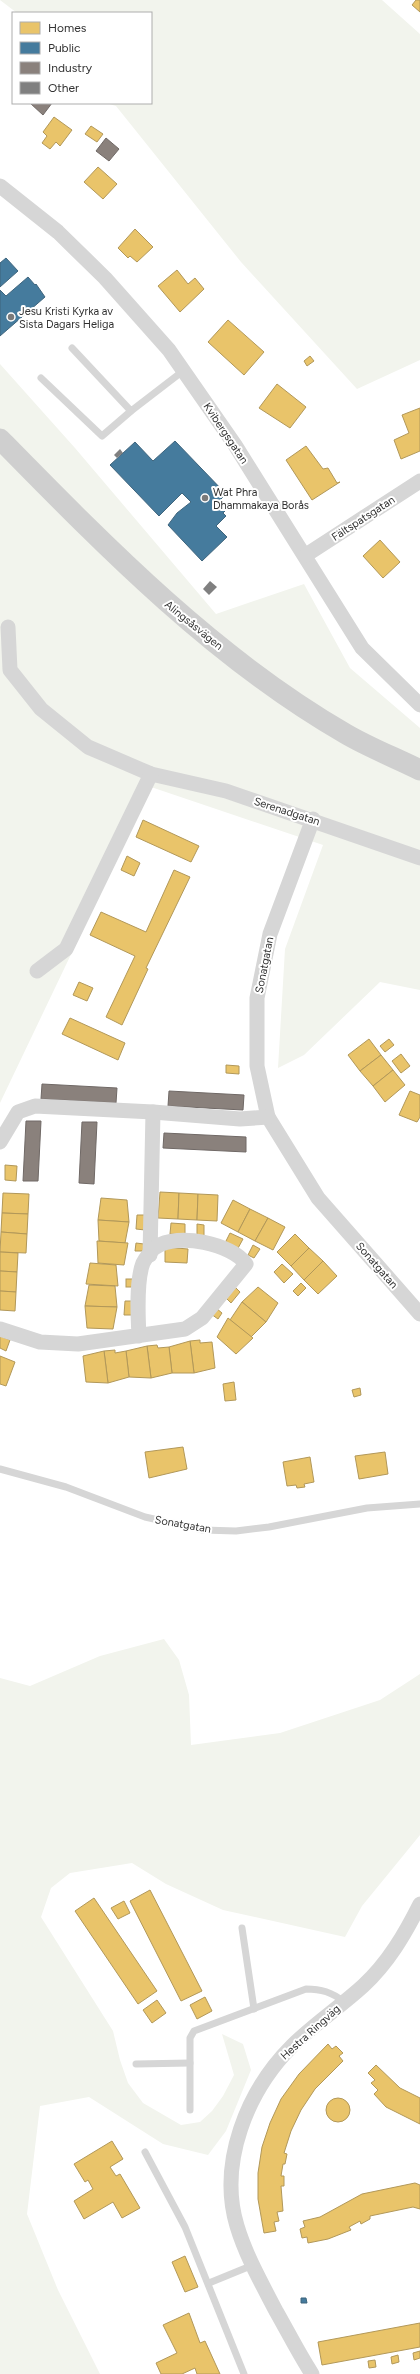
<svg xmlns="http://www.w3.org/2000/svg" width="420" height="2374" font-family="Figtree,sans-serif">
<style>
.green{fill:#f2f4ed}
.homes{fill:#e9c46a;stroke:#b29859}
.public{fill:#457b9d;stroke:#3f657d}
.industry{fill:#8a817c;stroke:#706966}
.building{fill:#808080}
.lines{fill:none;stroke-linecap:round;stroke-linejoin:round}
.service{stroke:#d6d6d6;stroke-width:7}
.minor{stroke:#d6d6d6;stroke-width:15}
.secondary{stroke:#cfcfcf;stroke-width:21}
.poi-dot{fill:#7a7a7a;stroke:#fff;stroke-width:1.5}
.labels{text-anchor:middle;stroke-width:4;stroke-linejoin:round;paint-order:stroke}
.poi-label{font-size:11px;fill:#323232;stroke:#fff;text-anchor:start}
.street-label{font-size:11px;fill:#323232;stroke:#fff}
</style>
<rect width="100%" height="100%" fill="#fff"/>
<g class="green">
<polygon points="0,0 382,0 420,34 420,360 357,389 241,262 116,106 106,103 151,103 151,13 17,13"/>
<polygon points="0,364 75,448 216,614 304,584 350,668 420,728 420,990 380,982 304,1055 278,1068 285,949 323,845 151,787 0,1103"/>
<polygon points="164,1639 179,1660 189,1695 191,1745 280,1733 380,1700 420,1674 420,1835 362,1906 345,1937 223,1910 166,1884 132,1863 70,1873 51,1888 41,1917 113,2031 120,2060 128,2083 143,2103 181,2125 200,2122 212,2111 223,2096 234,2075 222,2034 243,2044 251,2070 226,2131 208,2155 163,2144 89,2097 40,2106 27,2214 58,2290 100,2374 0,2374 0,1678 30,1686 100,1656"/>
</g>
<g class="homes">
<polygon points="416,0 420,0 420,12 412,5"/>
<polygon points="54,117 72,130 60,146 56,142 50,149 42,143 47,136 43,132"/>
<polygon points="91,126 103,134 97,142 85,134"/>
<polygon points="98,167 117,184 103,199 84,182"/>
<polygon points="135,229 153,247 137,262 130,256 128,258 118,248"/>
<polygon points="177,270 188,284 195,278 204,289 180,312 158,286"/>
<polygon points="228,320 264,352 244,375 208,342"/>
<polygon points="310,356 314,361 307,366 304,361"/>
<polygon points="277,384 306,407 290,428 259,408"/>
<polygon points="420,408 420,451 401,459 394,440 409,433 402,415"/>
<polygon points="306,446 323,469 328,468 337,483 340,482 312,500 286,460"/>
<polygon points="380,540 400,562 383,578 363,556"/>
<polygon points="143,820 199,846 191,862 136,837"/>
<polygon points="127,856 140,863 134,876 121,870"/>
<polygon points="174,870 190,877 146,968 148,969 122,1025 106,1017 135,956 90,935 101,912 146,932"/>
<polygon points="79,982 93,988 87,1001 73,995"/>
<polygon points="70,1018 125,1043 118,1060 62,1034"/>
<polygon points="369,1039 381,1055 360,1071 348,1055"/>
<polygon points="389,1039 394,1045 385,1052 380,1046"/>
<polygon points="401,1054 410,1066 401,1073 392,1061"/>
<polygon points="381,1055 393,1070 373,1086 360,1071"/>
<polygon points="226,1065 239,1066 239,1074 226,1073"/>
<polygon points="393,1070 405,1085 385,1102 373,1086"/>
<polygon points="410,1091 420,1095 420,1117 417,1122 399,1115"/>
<polygon points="5,1165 17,1166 16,1181 5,1180"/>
<polygon points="160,1192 179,1193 178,1219 158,1218"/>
<polygon points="3,1193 29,1194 28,1214 2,1213"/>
<polygon points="179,1193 198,1194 197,1220 178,1219"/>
<polygon points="198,1194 218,1195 217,1221 197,1220"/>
<polygon points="101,1198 127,1200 129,1222 98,1220"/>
<polygon points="233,1200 250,1209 238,1232 221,1223"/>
<polygon points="250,1209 268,1218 255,1241 238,1232"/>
<polygon points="2,1213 28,1214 27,1234 1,1232"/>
<polygon points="137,1215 145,1215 145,1230 136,1229"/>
<polygon points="268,1218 285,1227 273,1250 255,1241"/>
<polygon points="98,1220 129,1222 125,1243 99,1241"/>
<polygon points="171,1223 185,1224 185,1235 170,1234"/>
<polygon points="197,1224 204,1225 204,1236 197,1236"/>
<polygon points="1,1232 27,1234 26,1253 0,1252"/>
<polygon points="230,1233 243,1239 237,1250 225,1243"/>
<polygon points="295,1234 309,1248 291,1266 277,1252"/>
<polygon points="97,1241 128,1243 124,1265 98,1263"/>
<polygon points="136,1243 144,1244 144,1251 135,1251"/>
<polygon points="253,1245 260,1249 254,1258 248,1255"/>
<polygon points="165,1247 188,1249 187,1263 165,1262"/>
<polygon points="309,1248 323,1261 304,1280 291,1266"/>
<polygon points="0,1252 18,1253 17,1272 0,1271"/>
<polygon points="323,1261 337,1276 318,1294 304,1280"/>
<polygon points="90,1263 116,1265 118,1286 86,1284"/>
<polygon points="282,1264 293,1274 284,1283 274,1272"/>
<polygon points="0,1271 17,1272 16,1292 0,1291"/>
<rect x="126" y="1279" width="8" height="8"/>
<polygon points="301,1283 306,1288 298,1296 293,1291"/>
<polygon points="89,1285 115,1286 117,1307 85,1306"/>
<polygon points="234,1286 240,1292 231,1303 225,1297"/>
<polygon points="258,1287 278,1303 266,1322 242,1302"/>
<polygon points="0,1291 16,1292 15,1311 0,1310"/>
<polygon points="125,1301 133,1301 132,1315 124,1315"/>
<polygon points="242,1302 266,1322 251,1337 230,1320"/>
<polygon points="85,1306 117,1307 113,1329 87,1328"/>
<polygon points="216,1308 222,1313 218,1319 211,1314"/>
<polygon points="228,1318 253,1338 236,1354 217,1337"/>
<polygon points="0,1336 10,1340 6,1351 0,1348"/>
<polygon points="200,1340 200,1343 212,1342 215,1368 194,1373 190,1341"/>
<polygon points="190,1341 194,1373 172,1373 169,1347"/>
<polygon points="157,1345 158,1348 169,1347 172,1373 151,1378 147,1346"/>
<polygon points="147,1346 151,1378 129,1377 126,1351"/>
<polygon points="115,1350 115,1353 126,1351 129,1377 108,1383 104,1351"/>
<polygon points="104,1351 108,1383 86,1382 83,1356"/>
<polygon points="0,1356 15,1362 6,1386 0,1384"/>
<polygon points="234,1382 236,1400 225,1401 223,1384"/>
<polygon points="360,1388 361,1395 354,1397 352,1390"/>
<polygon points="183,1447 187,1469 149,1478 145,1452"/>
<polygon points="385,1452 388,1474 359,1479 355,1456"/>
<polygon points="310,1457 314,1482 304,1484 305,1487 297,1488 296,1485 287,1486 283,1462"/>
<polygon points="150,1890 202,1991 181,2001 130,1901"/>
<polygon points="94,1898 157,1991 138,2004 75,1911"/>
<polygon points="124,1901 130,1913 118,1919 111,1908"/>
<polygon points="205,1997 212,2011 197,2019 190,2005"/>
<polygon points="157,2000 166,2013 152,2023 143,2010"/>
<polygon points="328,2044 332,2049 336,2046 343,2053 339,2056 343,2061 315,2089 301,2110 291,2131 284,2153 287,2154 285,2164 283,2164 281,2176 284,2176 284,2186 281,2186 283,2211 277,2212 279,2221 274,2222 276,2231 264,2233 258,2199 258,2173 262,2147 270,2123 281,2099 299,2074"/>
<polygon points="376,2065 400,2088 420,2098 420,2124 386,2107 374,2094 378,2090 371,2083 375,2080 368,2073"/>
<circle cx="338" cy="2110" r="12"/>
<polygon points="112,2141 123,2159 110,2167 116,2176 120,2174 140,2208 122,2218 113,2202 84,2219 74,2201 93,2189 88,2180 85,2182 74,2164"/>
<polygon points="415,2183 420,2185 420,2209 413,2207 370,2216 370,2219 361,2224 360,2221 349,2227 351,2230 328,2239 308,2243 307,2237 302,2238 300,2229 305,2227 303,2221 320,2217 362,2194"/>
<polygon points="185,2256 198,2287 185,2292 172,2262"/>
<polygon points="189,2313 200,2343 205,2341 220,2374 197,2374 195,2368 182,2374 161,2374 156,2363 177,2353 163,2325"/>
<polygon points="420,2323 420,2347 322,2365 318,2342"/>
<polygon points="420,2351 420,2358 414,2360 413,2353"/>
<polygon points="398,2355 399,2362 392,2364 391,2357"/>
<polygon points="375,2360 376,2367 369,2368 368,2361"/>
</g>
<g class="public">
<polygon points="6,258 18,271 0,287 0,263"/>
<polygon points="28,277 35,285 36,284 45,297 0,336 0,290 6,296"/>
<polygon points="175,441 226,494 219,501 227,509 223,513 226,516 216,526 227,537 202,561 168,525 177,513 191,502 182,493 159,516 110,465 135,442 153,461"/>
<polygon points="301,2298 306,2298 307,2303 301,2303"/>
</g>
<g class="industry">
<polygon points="30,103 52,103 43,115"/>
<polygon points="106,138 119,149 109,161 96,151"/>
<polygon points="42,1084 117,1088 116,1103 41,1099"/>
<polygon points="169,1091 244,1095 243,1110 168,1106"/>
<polygon points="26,1121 41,1121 38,1181 23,1181"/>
<polygon points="82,1122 97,1122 94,1184 79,1183"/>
<polygon points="164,1133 246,1137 246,1152 163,1148"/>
</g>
<g class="building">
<polygon points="120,449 123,453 117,458 114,455"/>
<polygon points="210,581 217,587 209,595 203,589"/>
</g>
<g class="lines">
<g class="service">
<polyline points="72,348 131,411 183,371"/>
<polyline points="41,378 102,436 131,411"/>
<polyline points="0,1469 66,1487 145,1517 203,1530 236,1531 269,1527 367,1508 420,1504"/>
<polyline points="242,1928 254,2009"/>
<polyline points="136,2064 190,2063"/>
<path d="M 190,2110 L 190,2038 L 194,2031 L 306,1989 C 321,1989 332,1992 344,2002"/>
<polyline points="145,2152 185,2227 244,2374"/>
<polyline points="209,2283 253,2265"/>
</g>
<g class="minor">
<polyline points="0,186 58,232 105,278 169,350 235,445 362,648 420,705"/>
<polyline points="306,555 420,481"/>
<polyline points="8,627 10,670 41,709 88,747 151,774 226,791 420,858"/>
<polyline points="313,819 270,934 257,998 257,1066 268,1117 318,1198 420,1314"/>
<polyline points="37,971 66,949 151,774"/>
<polyline points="0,1142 18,1112 35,1106 153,1112 240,1119 268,1117"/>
<polyline points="150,1255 153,1112"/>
<path d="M 0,1329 L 40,1342 L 78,1344 L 185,1329 L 202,1318 L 246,1264 C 232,1244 178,1232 156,1247 C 152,1249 145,1259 143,1263 C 136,1281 138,1317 139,1336"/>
<path d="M 312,2374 C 299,2354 288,2332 276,2311 C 262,2284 246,2256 237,2226 C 218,2163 247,2091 292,2046 C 314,2024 340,2007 363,1986 C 388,1963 405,1934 420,1904"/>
</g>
<path class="secondary" d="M 0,439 C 106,547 214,658 346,734 C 370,748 396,758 420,770"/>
</g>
<g class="poi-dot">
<circle cx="11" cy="317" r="4"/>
<circle cx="205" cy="498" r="4"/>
</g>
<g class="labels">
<g class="poi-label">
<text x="19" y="315">Jesu Kristi Kyrka av<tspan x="19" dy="13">Sista Dagars Heliga</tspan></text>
<text x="213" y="496">Wat Phra<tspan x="213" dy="13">Dhammakaya Borås</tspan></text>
</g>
<g class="street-label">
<text transform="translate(226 433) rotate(56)" y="4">Kvibergsgatan</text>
<text transform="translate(363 518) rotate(-33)" y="4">Fältspatsgatan</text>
<text transform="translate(194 625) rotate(39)" y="4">Alingsåsvägen</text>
<text transform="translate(287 811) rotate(18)" y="4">Serenadgatan</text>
<text transform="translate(264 965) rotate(-79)" y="4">Sonatgatan</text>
<text transform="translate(377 1265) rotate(49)" y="4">Sonatgatan</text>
<text transform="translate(183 1524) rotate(10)" y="4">Sonatgatan</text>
<text transform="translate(310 2032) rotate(-42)" y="4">Hestra Ringväg</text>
</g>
</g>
<rect x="12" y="12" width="140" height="92" fill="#ffffff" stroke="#adadad"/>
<rect x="20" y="22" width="20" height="12" fill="#e9c46a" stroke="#adadad"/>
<text x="48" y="32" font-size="12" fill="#323232">Homes</text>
<rect x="20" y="42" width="20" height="12" fill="#457b9d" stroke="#adadad"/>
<text x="48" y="52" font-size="12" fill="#323232">Public</text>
<rect x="20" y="62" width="20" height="12" fill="#8a817c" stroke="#adadad"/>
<text x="48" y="72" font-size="12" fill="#323232">Industry</text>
<rect x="20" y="82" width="20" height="12" fill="#808080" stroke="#adadad"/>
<text x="48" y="92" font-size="12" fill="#323232">Other</text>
</svg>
